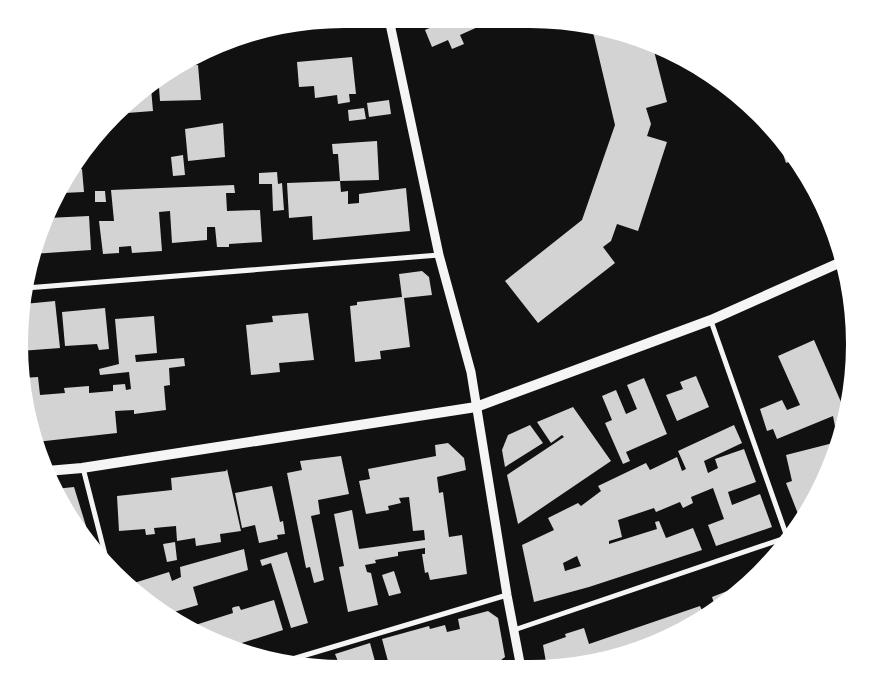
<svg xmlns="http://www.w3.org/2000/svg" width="874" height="688" font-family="'Alegreya Sans',sans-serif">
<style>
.building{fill:#d3d3d3;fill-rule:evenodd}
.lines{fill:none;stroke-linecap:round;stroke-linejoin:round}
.minor{stroke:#f5f5f5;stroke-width:5}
.tertiary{stroke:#f5f5f5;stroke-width:9}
.secondary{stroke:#f5f5f5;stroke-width:10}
</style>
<rect width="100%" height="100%" fill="#111"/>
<g class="building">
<polygon points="442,19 475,19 476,21 488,19 489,22 460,35 464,44 452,49 448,40 432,47 425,30 443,22"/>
<polygon points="592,28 635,36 653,47 667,102 646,108 651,124 647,136 667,142 638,231 617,224 611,241 603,247 615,263 538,323 505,281 582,220 615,125"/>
<polygon points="352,57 356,94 349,94 350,102 338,104 337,95 315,98 314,86 299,87 297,62"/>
<polygon points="198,65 201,100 160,101 159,87 151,88 153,111 114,114 177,66"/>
<polygon points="389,100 391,114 369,117 367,103"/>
<polygon points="364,108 366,119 349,121 348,110"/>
<polygon points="223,123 225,157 188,161 185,129"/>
<polygon points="377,141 379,180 340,181 341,192 348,191 348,204 359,203 359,194 406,188 410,231 313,240 312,216 289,218 287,183 340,181 338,154 333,154 332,144"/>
<polygon points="779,142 794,160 786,163"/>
<polygon points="183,155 185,175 173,176 171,157"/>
<polygon points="82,169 84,192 62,193 61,185 71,170"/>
<polygon points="277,172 278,184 282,183 284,210 273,211 272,184 259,184 259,173"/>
<polygon points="234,185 235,193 226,193 227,211 260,210 262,242 229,244 229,247 217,247 215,227 207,227 207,240 172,243 170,211 159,212 162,251 132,253 131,246 119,247 119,253 103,254 99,221 114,221 111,190"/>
<polygon points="95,191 105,191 106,202 95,202"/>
<polygon points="89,216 91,250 32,254 47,218"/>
<polygon points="422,271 429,277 432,295 404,298 410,347 380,351 381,359 355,362 350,306 357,305 357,302 402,297 399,274"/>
<polygon points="55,301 60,348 20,351 24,304"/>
<polygon points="105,308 109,349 99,350 97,344 65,346 62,312"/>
<polygon points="308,313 314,360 279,363 280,372 251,375 246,325 273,322 272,316"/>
<polygon points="154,316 157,353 135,355 136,362 184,358 185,366 169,368 170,385 164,386 166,410 134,414 134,410 115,411 117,433 36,442 30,428 23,378 38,377 40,395 65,393 64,388 89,386 89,393 113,391 113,385 125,384 126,390 131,389 129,372 100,375 99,369 119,364 115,319"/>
<polygon points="814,340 841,402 846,399 844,428 838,442 833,416 777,439 773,429 767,431 760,409 782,400 787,410 800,405 778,356"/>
<polygon points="696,376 709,407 677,421 666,395 683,389 680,382"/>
<polygon points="644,378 667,434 626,452 630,461 623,464 605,423 612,420 602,396 616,390 626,414 637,409 627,385"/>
<polygon points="573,407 611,461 518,524 507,475 564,437 562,435 551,443 537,422"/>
<polygon points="530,425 543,443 505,467 502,450 508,435"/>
<path d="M 734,425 L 742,443 L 704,461 L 708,473 L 718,468 L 715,459 L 744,449 L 756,482 L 728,492 L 732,505 L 760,494 L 772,527 L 716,546 L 708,525 L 724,519 L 713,488 L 691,497 L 693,503 L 683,508 L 680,502 L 656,512 L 654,508 L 618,520 L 622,537 L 609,541 L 609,544 L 657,529 L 655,522 L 659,521 L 666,538 L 693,528 L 702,550 L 589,587 L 534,602 L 522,545 L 554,530 L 548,518 L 578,503 L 581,506 L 601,491 L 598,486 L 646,463 L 650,470 L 677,457 L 682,471 L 686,469 L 678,451 ZM 577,556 L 581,566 L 565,571 L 563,563 Z"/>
<polygon points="837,442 832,454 800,519 786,483 792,481 786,455"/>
<polygon points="448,443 464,458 466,470 437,477 439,493 443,492 449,537 462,535 467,574 430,580 428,572 425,573 422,554 425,554 425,548 398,552 398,556 375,560 376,563 365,565 367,572 371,573 378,605 348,612 339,567 344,566 334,514 352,510 359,549 425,540 424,530 413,531 409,497 399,498 401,503 388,506 389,510 366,514 359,481 370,479 368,469 436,456 435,445"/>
<polygon points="341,456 349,494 318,500 320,514 311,516 324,580 314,583 310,567 306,568 287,473 302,470 300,461"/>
<polygon points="227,469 241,531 220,534 221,542 196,546 195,538 177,541 176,526 154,528 155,534 146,535 145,529 119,531 117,496 172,490 171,478 226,471"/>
<polygon points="272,486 280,522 283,521 285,534 277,535 278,539 259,543 255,525 242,528 235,493"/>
<polygon points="74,487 86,526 77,527 62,506 55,489"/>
<polygon points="175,542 177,560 167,562 163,544"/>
<polygon points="244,549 248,570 193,587 198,605 167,614 138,595 134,583 169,572 172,581 181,577 180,567"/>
<polygon points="287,552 308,623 291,628 271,563 262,566 260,560"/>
<polygon points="394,571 401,593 389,596 382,575"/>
<polygon points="735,588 715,606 712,597"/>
<polygon points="274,600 283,630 229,647 219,644 189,627 233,613 232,608 234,607 239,606 241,610"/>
<polygon points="700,606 704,615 692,626 614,658 547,668 543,645 566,637 565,634 584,628 589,644"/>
<polygon points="488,611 498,618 505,657 492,667 489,664 479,667 439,666 438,664 428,666 389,665 382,639 429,626 430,629 445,625 447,632 460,629 458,619"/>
<polygon points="370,643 376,665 339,664 335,654"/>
</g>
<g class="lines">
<g class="minor">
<polyline points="26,288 439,255"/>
<polyline points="711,321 787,537"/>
<polyline points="83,468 108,566"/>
<polyline points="514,630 791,536"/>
<polyline points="279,663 507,595"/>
</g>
<polyline class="tertiary" points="389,19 439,255 471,372 507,595 521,668"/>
<polyline class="secondary" points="47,471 82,468 476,407 711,320 839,263"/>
</g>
<path d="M0 0H874V688H0ZM344 28H530A316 316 0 0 1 846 344V344A316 316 0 0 1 530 660H344A316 316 0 0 1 28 344V344A316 316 0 0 1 344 28Z" fill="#fff" fill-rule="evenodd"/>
</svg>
